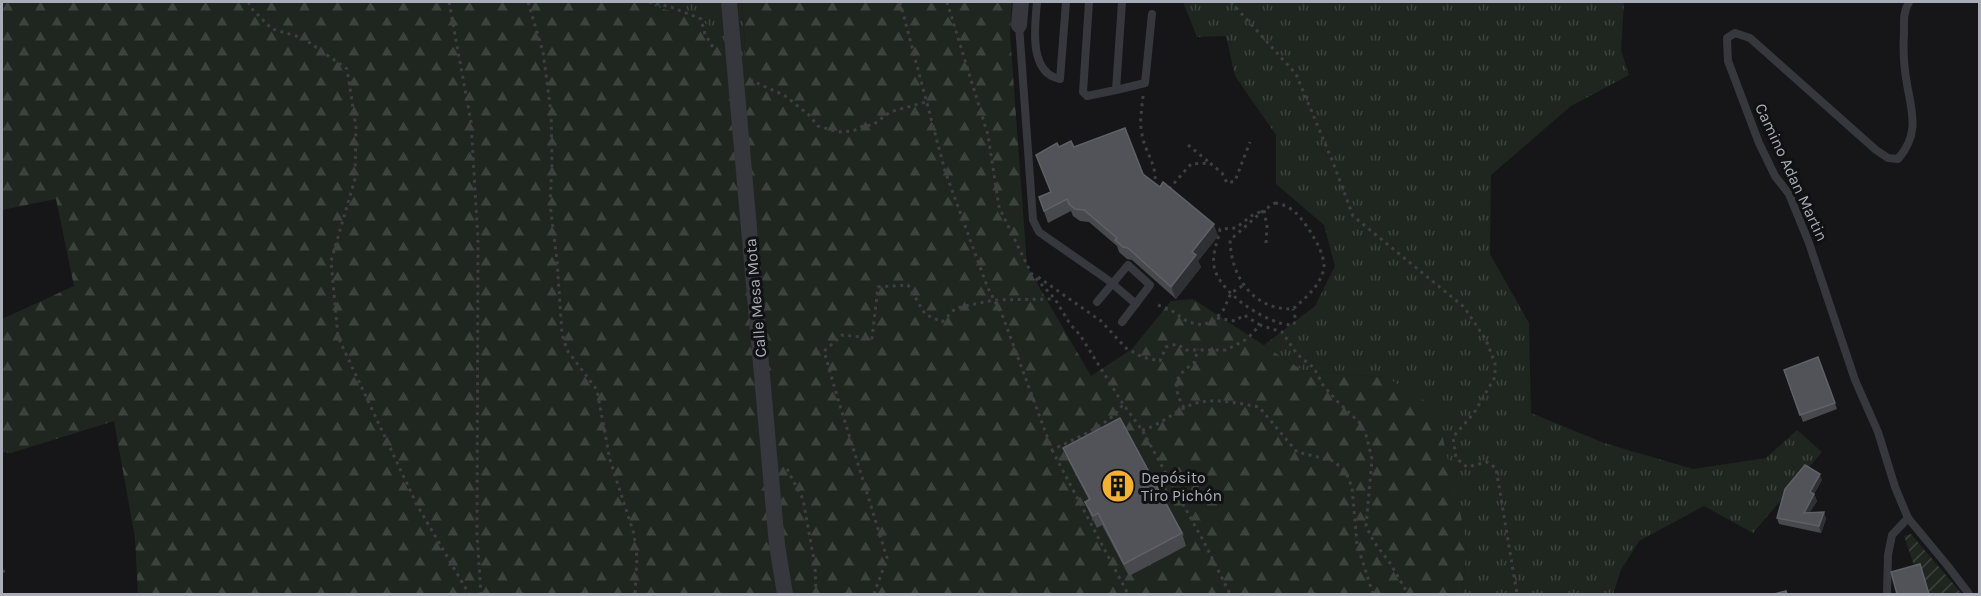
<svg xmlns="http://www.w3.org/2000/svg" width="1981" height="596" font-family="Karla,sans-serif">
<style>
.grass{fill:url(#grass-tufts)}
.forest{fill:url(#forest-firs)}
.garden{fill:url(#garden-furrows)}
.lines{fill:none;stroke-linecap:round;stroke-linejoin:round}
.path{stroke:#3d3f44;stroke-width:3;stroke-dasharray:3 4.5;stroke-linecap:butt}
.service{stroke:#37383d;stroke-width:8}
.minor{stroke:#37383d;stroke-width:16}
.wall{fill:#47494d}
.shaded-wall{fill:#2f3033}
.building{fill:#525359;stroke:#5f6168;stroke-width:1.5}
.labels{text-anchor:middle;stroke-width:6;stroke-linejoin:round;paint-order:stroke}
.street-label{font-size:16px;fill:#a8adb8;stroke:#111113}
.poi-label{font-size:16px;fill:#a8adb8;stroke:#111113;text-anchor:start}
</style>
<defs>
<pattern id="grass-tufts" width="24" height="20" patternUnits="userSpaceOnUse" patternTransform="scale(1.5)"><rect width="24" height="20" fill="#1e261f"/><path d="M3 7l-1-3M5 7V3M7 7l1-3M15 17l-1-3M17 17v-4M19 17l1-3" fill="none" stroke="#3c433d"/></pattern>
<pattern id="forest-firs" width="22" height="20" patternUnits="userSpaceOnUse" patternTransform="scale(1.5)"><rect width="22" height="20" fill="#1e261f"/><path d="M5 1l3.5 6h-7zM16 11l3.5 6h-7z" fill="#3c433d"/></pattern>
<pattern id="garden-furrows" width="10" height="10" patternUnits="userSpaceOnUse" patternTransform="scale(1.5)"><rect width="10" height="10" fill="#1e261f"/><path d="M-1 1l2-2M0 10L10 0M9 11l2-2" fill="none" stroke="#3c433d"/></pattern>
</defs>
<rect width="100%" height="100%" fill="#161618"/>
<g class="grass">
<polygon points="639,2 742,2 746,60 721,60 707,25 692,17"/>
<polygon points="1183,2 1624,2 1621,50 1629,75 1571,106 1491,175 1490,254 1529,323 1531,413 1604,443 1693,469 1766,458 1797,430 1822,452 1753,533 1704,506 1639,541 1621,570 1613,594 1462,594 1467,543 1388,378 1302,370 1264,345 1315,306 1335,266 1324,225 1276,184 1276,135 1235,76 1226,36 1197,37"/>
</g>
<polygon class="forest" points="2,2 639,2 692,17 708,25 724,60 746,59 742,2 1012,2 1010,34 1027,266 1091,376 1132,349 1171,301 1193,299 1302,370 1388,378 1436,408 1467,543 1462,594 138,594 135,538 114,421 11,453 2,452 2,319 74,286 56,199 2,210"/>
<polygon class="garden" points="1911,534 1962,594 1929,594 1923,572 1917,574 1904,536"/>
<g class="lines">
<g class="path">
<polyline points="248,2 253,10 272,29 303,38 347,69 356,127 355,179 331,261 338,337 417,505 469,594"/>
<polyline points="449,2 471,122 478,240 477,535 481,594"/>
<polyline points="528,2 543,52 551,113 552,162 550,204 557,261 562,334 567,350 597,390 610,460 634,534 637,558 635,594"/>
<polyline points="649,2 671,7 701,19 705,34 717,54"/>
<path d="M 900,2 L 945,171 L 987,286 L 1003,317 L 1052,450 C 1073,439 1111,425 1123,404"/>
<polyline points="947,2 988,135 999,207 1012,234 1031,273 1055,299 1070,324 1080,335 1123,404 1142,430 1204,542 1230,594"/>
<polyline points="1231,2 1296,74 1334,165 1353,216 1464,307 1486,340 1495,363 1495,377 1474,413 1453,437 1456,458 1467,467 1487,462 1496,468 1517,594"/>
<polyline points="750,80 784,95 809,115 818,126 838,132 853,131 863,126 873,125 890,112 926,102"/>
<path d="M 1143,96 C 1142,108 1139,122 1142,134 C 1145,154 1157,162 1155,185"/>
<polyline points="1188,145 1210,163"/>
<polyline points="1169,189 1191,164 1210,163 1222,173 1227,183 1235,181 1250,142"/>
<path d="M 1275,203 C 1283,204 1291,208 1296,213 C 1307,224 1329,257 1323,272 C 1318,288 1305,298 1293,309 C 1253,310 1231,277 1230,240 L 1264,210 Z"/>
<path d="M 1266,243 L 1267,227 L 1264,210 L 1251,216 L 1236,228 L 1220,229 C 1218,242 1212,252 1214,266 C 1218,292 1267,325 1293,325 L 1296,321 L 1293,309"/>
<polyline points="1038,277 1101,321 1126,348 1142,357 1160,361 1166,347 1177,344 1186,350 1226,350 1247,339 1260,325 1282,332 1297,354 1314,368 1323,385 1337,401 1359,422 1366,435 1372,459 1366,526 1374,542 1390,563 1408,594"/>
<polyline points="1158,305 1171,310 1188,322 1202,325 1214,321 1224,309 1231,293 1244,285"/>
<polyline points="1217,318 1235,321 1244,315 1260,325"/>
<path d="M 1184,408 C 1172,386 1174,376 1194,363 L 1198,349"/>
<path d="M 1142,430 C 1159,426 1172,413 1188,406 C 1210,396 1236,403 1259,407 L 1297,452 L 1334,461 L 1346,473 L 1352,487 L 1357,544 L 1373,594"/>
<polyline points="1052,450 1128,594"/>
<polyline points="787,469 803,499 815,566 816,594"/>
<polyline points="2,572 8,569"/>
<polyline points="874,594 887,558 837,396 824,351 842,335 872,338 878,287 908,285 925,314 942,322 956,308 994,300 1055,299"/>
</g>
<g class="service">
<path d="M 1037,2 C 1035,25 1028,73 1060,79 L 1066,2"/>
<polyline points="1089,2 1083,92 1087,96 1116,90 1122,2"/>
<path d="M 1909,2 C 1903,12 1904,21 1904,33 C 1903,49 1904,68 1907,84 C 1912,113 1920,134 1898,159 L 1888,158 L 1876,150 L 1750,38 L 1735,33 L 1727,38 L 1728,61 L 1759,143 L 1775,176 L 1789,194 L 1809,243 L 1855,380 L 1878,432 L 1895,487 L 1908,518 L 1947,565 L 1969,594"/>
<polyline points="1019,25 1033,220 1039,232 1108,280 1136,304"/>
<polyline points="1116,90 1145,83 1152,14"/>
<polyline points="1097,302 1128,265 1150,285 1122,322"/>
<polyline points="1887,594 1888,555 1892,535 1908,518"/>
</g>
<g class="minor">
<polyline points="729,2 777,545 785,594"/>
<polyline points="1019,25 1021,2"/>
</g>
</g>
<g class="wall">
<polygon points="1059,147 1074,147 1143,174 1218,236 1198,261 1201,267 1176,299 1132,260 1127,259 1119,252 1117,246 1089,222 1080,221 1073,216 1071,211 1048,223 1039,197 1050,192"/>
<polygon points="1818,357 1837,409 1803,422 1784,370"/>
<polygon points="1063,448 1182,533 1186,546 1129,576 1102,525 1097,528 1090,514 1085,502 1089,500 1068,460"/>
<polygon points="1822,480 1814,494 1817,501 1810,512 1824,512 1826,519 1821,533 1779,524 1777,518"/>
</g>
<g class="shaded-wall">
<polygon points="1214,224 1218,236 1198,261 1201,267 1176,299 1171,287 1192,252"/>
<polygon points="1820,474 1822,480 1814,494 1817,501 1806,519 1804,513 1810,492"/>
<polygon points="1824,512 1826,519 1821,533 1819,526"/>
</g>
<g class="building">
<polygon points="1125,128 1143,174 1160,187 1163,182 1214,224 1192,252 1196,255 1171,287 1128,248 1123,247 1115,240 1117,238 1084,210 1075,209 1069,204 1067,199 1044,211 1039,197 1051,192 1036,155 1057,143 1059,147 1071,141 1074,147"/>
<polygon points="1818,357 1835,403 1800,415 1784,370"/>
<polygon points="1120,418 1182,533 1124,564 1098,513 1093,516 1085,502 1090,499 1063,448"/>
<polygon points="1805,465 1820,474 1810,492 1814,494 1804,513 1824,512 1819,526 1777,518 1785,489"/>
<polygon points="1920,564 1929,594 1897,594 1891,572"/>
<polygon points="1786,591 1787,594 1774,594"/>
</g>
<defs>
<g id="building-disc" transform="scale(1.725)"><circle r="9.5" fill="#f2b134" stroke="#111113"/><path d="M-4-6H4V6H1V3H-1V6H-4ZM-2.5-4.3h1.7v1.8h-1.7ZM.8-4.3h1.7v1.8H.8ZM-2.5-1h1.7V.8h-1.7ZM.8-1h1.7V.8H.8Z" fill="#111"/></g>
</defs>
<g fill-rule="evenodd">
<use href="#building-disc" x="1118" y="486"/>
</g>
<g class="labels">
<g class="street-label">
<text transform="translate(1792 172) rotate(65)" y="6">Camino Adan Martin</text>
<text transform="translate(755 298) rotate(-95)" y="6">Calle Mesa Mota</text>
</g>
<g class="poi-label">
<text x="1141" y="483">Depósito<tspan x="1141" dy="18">Tiro Pichón</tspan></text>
</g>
</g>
<rect width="1981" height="596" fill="none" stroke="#a8adb8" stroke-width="6"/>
</svg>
